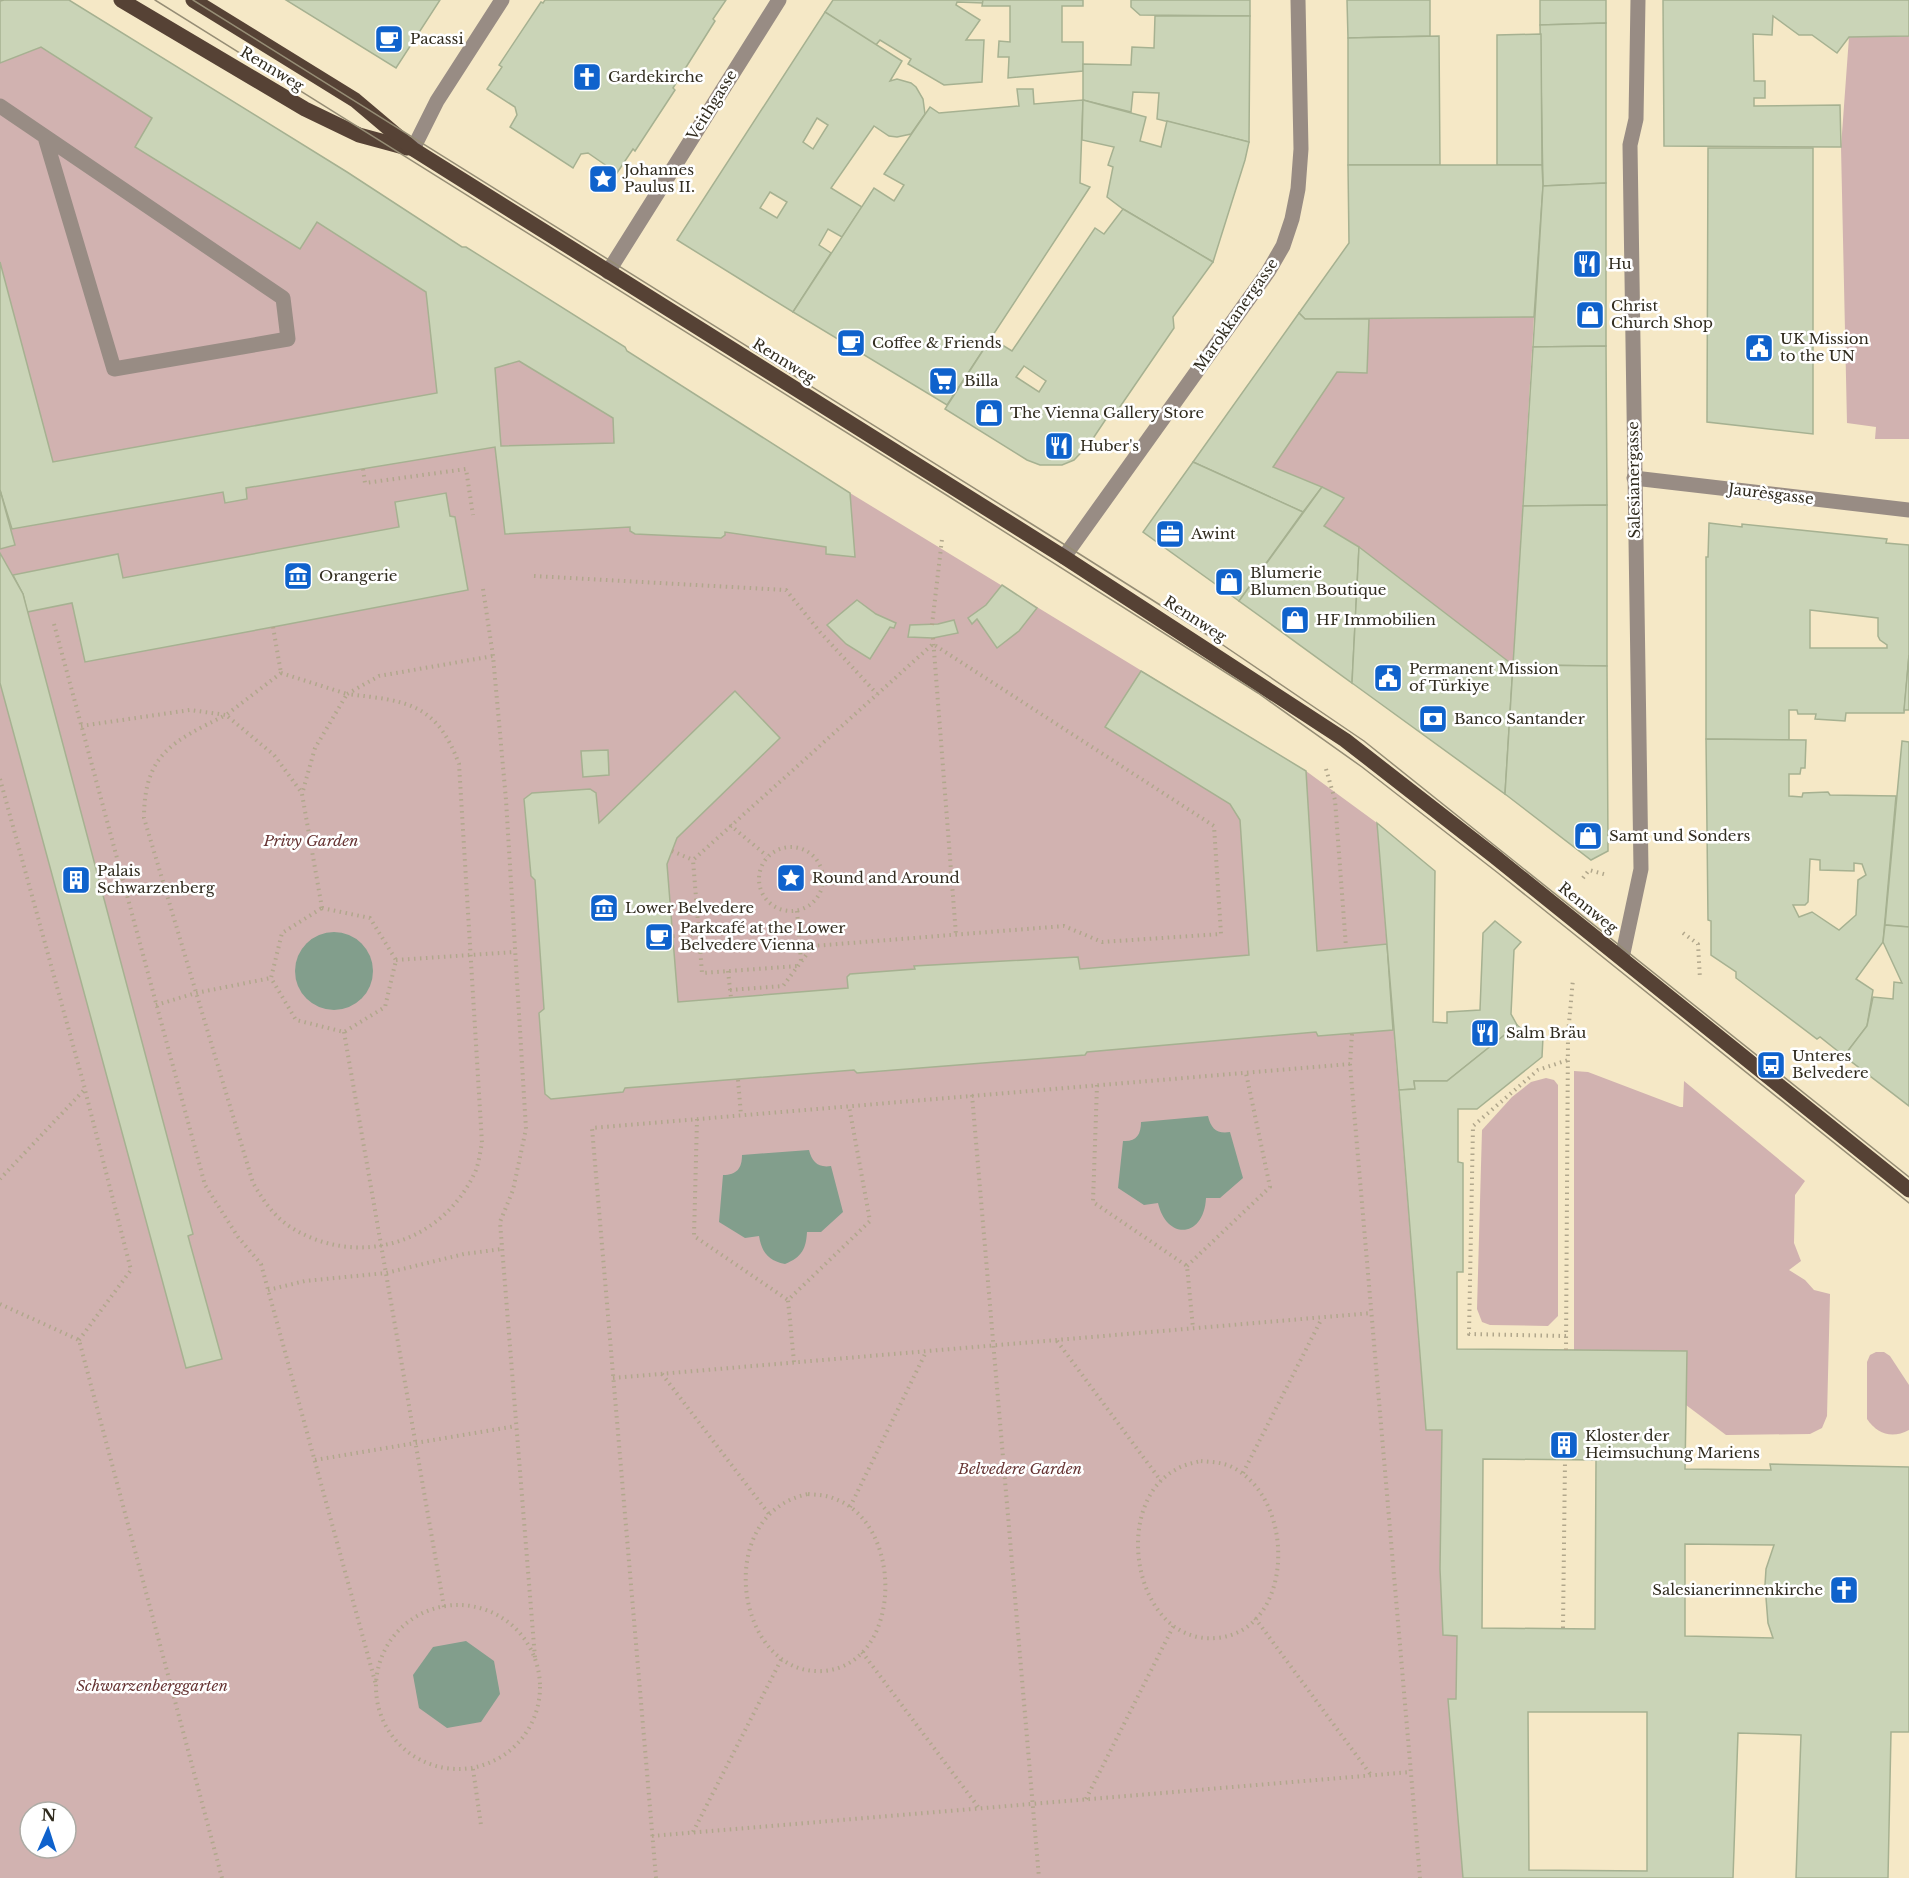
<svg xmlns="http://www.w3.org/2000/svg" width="1909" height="1878" font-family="'Libre Baskerville',serif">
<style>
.green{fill:#d1b2b0;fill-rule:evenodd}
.water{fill:#829e8c}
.building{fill:#cad4b7;stroke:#a6b191;stroke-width:1.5;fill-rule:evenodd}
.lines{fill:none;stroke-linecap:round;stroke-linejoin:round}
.path{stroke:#b1a78c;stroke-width:4;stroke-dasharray:1.5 4.5;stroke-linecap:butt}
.minor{stroke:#988c84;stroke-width:15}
.major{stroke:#564235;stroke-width:15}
.tram{stroke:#968d75;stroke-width:1.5}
.labels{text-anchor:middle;stroke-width:5;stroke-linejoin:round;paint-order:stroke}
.poi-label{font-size:15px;fill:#312c1f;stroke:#fff;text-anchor:start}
.street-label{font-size:15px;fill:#312c1f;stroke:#fff}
.park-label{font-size:15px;font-style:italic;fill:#663433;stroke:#fff}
</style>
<rect width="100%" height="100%" fill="#f5e8c6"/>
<g class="green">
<path d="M 0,0 L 69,0 L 347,172 L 462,247 L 466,247 L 625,347 L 627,351 L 850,493 L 1306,771 L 1377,823 L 1426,1430 L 1442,1430 L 1440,1569 L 1443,1635 L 1457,1636 L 1456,1699 L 1448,1700 L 1463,1878 L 0,1878 L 0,683 L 186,1368 L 221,1359 L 188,1236 L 193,1234 L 23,594 L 0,553 L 0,549 L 15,545 L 0,490 ZM 30,1812 L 66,1812 L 66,1848 L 30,1848 Z"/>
<polygon points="1909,36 1909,439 1875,439 1876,427 1847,423 1841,147 1849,37"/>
<polygon points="1534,317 1513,665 1359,547 1324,526 1343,498 1322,487 1273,467 1337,372 1367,373 1369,319"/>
<polygon points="1574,1071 1588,1072 1680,1107 1683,1107 1684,1081 1805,1181 1795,1195 1794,1243 1801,1261 1789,1270 1805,1280 1814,1290 1830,1294 1827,1416 1822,1428 1810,1434 1726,1435 1686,1405 1687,1351 1574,1350"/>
<polygon points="1546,1078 1554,1080 1558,1085 1558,1316 1548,1326 1490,1325 1482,1322 1477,1309 1482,1130 1512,1097 1531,1082"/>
<path d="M 1876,1352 L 1884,1352 L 1890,1356 L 1909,1385 L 1909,1430 C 1892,1439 1877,1434 1867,1419 L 1867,1362 L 1870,1355 Z"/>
</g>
<g class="water">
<circle cx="334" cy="971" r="39"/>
<path d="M 1208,1116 C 1211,1129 1217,1134 1230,1132 L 1243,1178 L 1220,1198 L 1206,1198 C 1204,1238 1167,1241 1158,1203 L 1144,1205 L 1118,1188 L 1123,1141 C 1136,1142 1141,1135 1141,1122 Z"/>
<path d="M 809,1150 C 812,1162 818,1168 831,1166 L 843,1212 L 821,1232 L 807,1232 C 806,1249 802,1257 785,1264 C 768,1260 762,1253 759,1236 L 745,1238 L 719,1222 L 723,1175 C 737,1175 742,1168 742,1155 Z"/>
<polygon points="466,1641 494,1661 500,1694 481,1722 447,1728 419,1708 413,1675 433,1647"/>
</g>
<g class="building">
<path d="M 4,0 L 69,0 L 347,172 L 462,247 L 466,247 L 625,347 L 627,351 L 850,493 L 855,557 L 826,554 L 826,547 L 725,532 L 725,535 L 721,538 L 635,534 L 630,531 L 630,527 L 505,534 L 495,447 L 246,488 L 247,499 L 225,503 L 223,492 L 12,529 L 0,490 L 0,262 L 53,462 L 437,393 L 426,292 L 317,222 L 300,249 L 135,147 L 152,118 L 41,47 L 0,63 L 0,1 ZM 519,361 L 613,418 L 614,443 L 501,446 L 495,368 Z"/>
<polygon points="286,0 440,0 396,68"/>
<polygon points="545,0 726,0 713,19 715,21 673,88 675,90 635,151 633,149 617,173 588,153 581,154 573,168 510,127 517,115 515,107 487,89 502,67 499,65 541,2 543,3"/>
<polygon points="833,0 983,0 983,3 957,2 956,5 980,20 966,40 984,40 982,82 944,85 908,64 911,59 880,40 875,46 825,12"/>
<polygon points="983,0 1083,0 1083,6 1062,6 1062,42 1083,42 1083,71 1008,78 1009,57 998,57 999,41 1010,42 1010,6 982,6"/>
<polygon points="1131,0 1250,0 1250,16 1140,15 1131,7"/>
<polygon points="1347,0 1430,0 1430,36 1348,38"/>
<polygon points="1540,0 1606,0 1606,23 1540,25"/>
<polygon points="1663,0 1909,0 1909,36 1849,37 1837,53 1812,35 1799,35 1773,16 1772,35 1753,34 1754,81 1765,81 1765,98 1754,98 1754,106 1840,105 1841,147 1664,146"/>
<path d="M 825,12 L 902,61 L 890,81 L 897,79 L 911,83 L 916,87 L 923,99 L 925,114 L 911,134 L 897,137 L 889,136 L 874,126 L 831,188 L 862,207 L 842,237 L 828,229 L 819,245 L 831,253 L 793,312 L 677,240 ZM 817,118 L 828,125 L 813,149 L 803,142 ZM 770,192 L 787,202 L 777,218 L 760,208 Z"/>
<polygon points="1155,16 1250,16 1249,142 1157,119 1159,93 1133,92 1131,112 1083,100 1083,64 1131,65 1132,47 1154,48"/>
<polygon points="1606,23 1606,183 1543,186 1540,25"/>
<polygon points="1541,34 1542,165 1497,165 1497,35"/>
<polygon points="1439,36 1440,165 1348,165 1348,38"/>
<polygon points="1017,89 1033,89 1034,104 1083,100 1080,183 1090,187 947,405 793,312 874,188 894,201 904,185 884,174 930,107 939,113 1019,106"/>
<polygon points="1083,100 1146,117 1140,141 1161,147 1167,121 1249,142 1245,160 1213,262 1123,209 1107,197 1113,167 1108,165 1114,147 1082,140"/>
<polygon points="1708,148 1813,148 1813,434 1707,422"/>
<polygon points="1348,165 1542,165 1543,186 1534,317 1305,319 1299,313 1349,243"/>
<polygon points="1606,183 1606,346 1533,347 1543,186"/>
<path d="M 1123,209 L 1213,262 L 1173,317 L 1174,328 L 1113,417 L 1106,419 L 1090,443 L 1074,460 L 1062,465 L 1040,465 L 1027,460 L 945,409 L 991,338 L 1012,351 L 1095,228 L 1104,234 ZM 1024,366 L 1046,381 L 1039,392 L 1016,377 Z"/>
<polygon points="1299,313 1305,319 1369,319 1367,373 1337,372 1273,467 1322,487 1303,512 1193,462"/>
<polygon points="1606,346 1607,505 1523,506 1533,347"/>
<polygon points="1193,462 1303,512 1239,601 1143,532"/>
<polygon points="1322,487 1344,498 1324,526 1359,547 1352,683 1239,601"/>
<polygon points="0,490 15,545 0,549"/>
<polygon points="446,493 450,516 455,517 468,590 273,627 85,662 72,603 27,612 23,594 13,575 118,554 123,578 399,527 395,502"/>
<polygon points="1607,505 1607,666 1513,665 1523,506"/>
<path d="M 1709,523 L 1742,527 L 1742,524 L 1887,539 L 1886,543 L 1909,545 L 1909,655 L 1904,713 L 1846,713 L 1845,721 L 1815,719 L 1816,714 L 1798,714 L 1797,710 L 1789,710 L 1789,740 L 1706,739 L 1706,557 L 1708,557 ZM 1810,610 L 1878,618 L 1878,636 L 1880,640 L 1887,645 L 1887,648 L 1810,648 Z"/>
<polygon points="1359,547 1513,665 1505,794 1352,683"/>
<polygon points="0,553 23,594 193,1234 188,1236 222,1359 186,1368 0,683"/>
<polygon points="1002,585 1037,608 1019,631 997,648 977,619 972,624 968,618 986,605"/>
<polygon points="857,600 876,614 896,623 894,628 890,627 870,659 846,644 827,625"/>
<polygon points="954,620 958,633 933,638 908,637 910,625 938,624"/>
<polygon points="1909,655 1909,710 1904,710"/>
<polygon points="1513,665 1607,666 1608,851 1591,860 1505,794"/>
<polygon points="1141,671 1306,771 1317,951 1387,944 1393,1030 1318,1036 1316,1032 1087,1052 1085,1055 857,1073 854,1070 625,1088 623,1092 551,1099 545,1094 539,1013 544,1009 535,880 531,876 524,799 532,793 590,789 596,793 599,823 735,691 780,738 677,838 667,864 678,1002 848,988 847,977 850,974 915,969 914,966 1078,957 1080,969 1249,955 1240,820 1230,804 1105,727"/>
<path d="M 1706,739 L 1806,740 L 1805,768 L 1801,768 L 1800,774 L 1789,774 L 1789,796 L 1802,797 L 1803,793 L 1828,792 L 1830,795 L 1896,796 L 1883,942 L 1856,979 L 1873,990 L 1867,1026 L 1844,1056 L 1820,1037 L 1817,1039 L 1736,978 L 1736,972 L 1711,955 L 1711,921 L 1708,920 ZM 1810,859 L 1820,860 L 1820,870 L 1854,871 L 1854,863 L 1862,864 L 1866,875 L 1858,880 L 1856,915 L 1839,930 L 1812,912 L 1799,917 L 1793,905 L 1805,905 L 1808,902 Z"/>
<polygon points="1902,741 1909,742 1909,927 1885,925"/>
<polygon points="608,750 609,775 583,777 581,751"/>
<polygon points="1377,823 1435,871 1433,1022 1447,1023 1447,1012 1480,1010 1483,933 1495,921 1521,942 1514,950 1511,1014 1517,1025 1447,1081 1414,1081 1415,1089 1399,1090"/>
<polygon points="1885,925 1909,927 1909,1106 1844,1056 1867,1026 1873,997 1893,999 1894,982 1902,983 1883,942"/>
<path d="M 1517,1025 L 1530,1036 L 1543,1037 L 1542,1057 L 1477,1109 L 1458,1109 L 1458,1162 L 1463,1163 L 1463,1272 L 1457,1272 L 1457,1349 L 1687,1351 L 1685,1469 L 1771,1470 L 1770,1464 L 1909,1467 L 1909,1732 L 1891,1732 L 1888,1878 L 1796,1878 L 1801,1735 L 1738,1733 L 1733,1878 L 1463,1878 L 1448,1699 L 1456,1699 L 1457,1636 L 1443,1635 L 1440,1569 L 1442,1430 L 1426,1430 L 1399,1090 L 1415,1089 L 1414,1081 L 1447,1081 ZM 1483,1459 L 1596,1460 L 1595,1629 L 1482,1628 ZM 1685,1544 L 1774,1545 L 1766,1569 L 1765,1585 L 1768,1623 L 1773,1638 L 1685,1636 ZM 1528,1712 L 1647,1712 L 1647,1871 L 1529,1870 Z"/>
</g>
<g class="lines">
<g class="path">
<polyline points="363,469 365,483 466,469 473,515"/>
<polyline points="534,576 786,590 820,632 877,694"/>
<polyline points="483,589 493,656 506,800 526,1129 513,1190 500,1222 535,1658"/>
<polyline points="54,624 205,1185 238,1237 261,1264 376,1685"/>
<polyline points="932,625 942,539"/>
<polyline points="273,627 281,673"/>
<polyline points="933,638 956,935"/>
<polyline points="281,673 347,694 315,748 302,794 322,908"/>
<polyline points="281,673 226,715 274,755 302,793"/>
<path d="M 81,726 L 190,710 L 226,715 C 174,741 144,753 144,818 L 253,1183 C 263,1200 274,1217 292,1228 C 359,1269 444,1243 476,1170 C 479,1162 480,1152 482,1143 L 459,764 C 436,702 406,701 347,694 L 379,676 L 493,656"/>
<polyline points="1326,769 1335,800 1346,947"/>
<polyline points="0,779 85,1089 0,1179"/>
<polyline points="730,825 767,856"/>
<circle cx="791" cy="879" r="32"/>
<polyline points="672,851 693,860"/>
<polyline points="1583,878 1589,870 1607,875"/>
<polygon points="322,908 370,918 396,960 385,1007 344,1032 296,1020 271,978 282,933"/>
<polyline points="797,911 801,961"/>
<polyline points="1683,933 1698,944 1700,979"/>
<polyline points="673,936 699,934"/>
<polyline points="396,960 515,952"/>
<polyline points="728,971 731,998"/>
<polyline points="730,990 783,986 813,946 1064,926 1102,942 1221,934 1214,826 933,644 693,860 702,973 798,966"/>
<polyline points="156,1005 196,993 271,978"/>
<polyline points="344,1032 444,1607"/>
<polyline points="1352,1034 1350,1064 1420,1878"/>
<polyline points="738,1080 741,1115"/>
<polyline points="1097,1085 1093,1202 1187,1266 1193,1328"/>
<polyline points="972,1095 1039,1878"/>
<polyline points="697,1119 694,1236 788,1300"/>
<polyline points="1187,1266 1270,1187 1246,1073"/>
<polyline points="268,1290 305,1281 386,1273 464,1254 502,1249"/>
<polyline points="0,1304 79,1340 222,1878"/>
<polyline points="1566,1336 1469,1334 1473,1126 1538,1070 1568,1060"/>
<polyline points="79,1340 131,1270 85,1090"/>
<polyline points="1057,1341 1161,1481"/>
<polyline points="1566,1350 1568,1034 1573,979"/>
<polyline points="794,1362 788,1300 870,1221 849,1106"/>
<polyline points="662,1374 769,1514"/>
<polyline points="613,1378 1372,1313"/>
<polyline points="315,1460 516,1426"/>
<path d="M 1201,1461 C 1211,1462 1222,1462 1232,1467 C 1298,1500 1294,1632 1216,1638 C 1135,1645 1110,1506 1175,1470 C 1183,1465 1192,1463 1201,1461 Z"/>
<polyline points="1243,1473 1322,1318"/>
<path d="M 808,1494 C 818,1495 827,1495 835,1499 C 905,1524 903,1665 823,1671 C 736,1677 711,1514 808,1494 Z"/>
<polyline points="850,1507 926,1352"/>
<circle cx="458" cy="1687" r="82"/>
<polyline points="1255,1618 1371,1775"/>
<polyline points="1563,1628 1565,1460"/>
<polyline points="862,1652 979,1808"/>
<polyline points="473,1769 481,1825"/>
<polyline points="1086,1799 1174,1625"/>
<polyline points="693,1832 782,1658"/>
<polyline points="652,1836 1411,1772"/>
<polyline points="656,1878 592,1128 1350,1064"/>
</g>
<g class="minor">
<polyline points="0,106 283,298 288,339 114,369 45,137"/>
<polyline points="413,149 437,101 502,0"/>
<polyline points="608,272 779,0"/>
<polyline points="1634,478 1909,510"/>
<polyline points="1064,557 1268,272 1283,246 1292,219 1298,189 1301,149 1298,0"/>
<polyline points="1622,958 1641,869 1630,145 1636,119 1638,0"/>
</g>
<g class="major">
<polyline points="121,0 305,109 359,135 407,148"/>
<polyline points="193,0 355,100 413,149 1064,557 1345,740 1494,856 1909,1190"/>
</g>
<g class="tram">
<polyline points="155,0 948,496 1258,693 1362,767 1498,873 1909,1203"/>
<polyline points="193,0 1070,548 1217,641 1364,741 1909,1177"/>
</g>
</g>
<defs>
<g id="cafe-square" transform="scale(1.5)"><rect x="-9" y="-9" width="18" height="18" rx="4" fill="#0f62cc" stroke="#fff"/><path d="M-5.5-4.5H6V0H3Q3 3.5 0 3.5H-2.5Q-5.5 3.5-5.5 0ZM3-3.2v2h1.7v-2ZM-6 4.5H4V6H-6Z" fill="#fff"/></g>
<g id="church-square" transform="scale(1.5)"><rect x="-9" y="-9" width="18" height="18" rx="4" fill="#0f62cc" stroke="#fff"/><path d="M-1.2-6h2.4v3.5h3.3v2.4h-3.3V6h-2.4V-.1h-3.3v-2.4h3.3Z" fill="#fff"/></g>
<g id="sight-square" transform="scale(1.5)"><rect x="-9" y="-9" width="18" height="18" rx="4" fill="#0f62cc" stroke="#fff"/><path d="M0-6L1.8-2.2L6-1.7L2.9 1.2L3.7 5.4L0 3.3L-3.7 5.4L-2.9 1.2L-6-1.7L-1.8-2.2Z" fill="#fff"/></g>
<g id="restaurant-square" transform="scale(1.5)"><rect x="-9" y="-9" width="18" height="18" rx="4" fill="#0f62cc" stroke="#fff"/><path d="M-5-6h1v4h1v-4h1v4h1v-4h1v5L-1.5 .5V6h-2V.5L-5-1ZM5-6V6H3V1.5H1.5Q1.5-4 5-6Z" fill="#fff"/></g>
<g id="shop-square" transform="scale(1.5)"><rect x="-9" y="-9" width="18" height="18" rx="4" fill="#0f62cc" stroke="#fff"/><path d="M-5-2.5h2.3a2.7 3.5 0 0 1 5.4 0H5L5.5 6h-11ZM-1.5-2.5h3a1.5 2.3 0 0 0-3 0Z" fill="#fff"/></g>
<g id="civic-square" transform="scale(1.5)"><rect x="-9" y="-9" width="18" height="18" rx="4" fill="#0f62cc" stroke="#fff"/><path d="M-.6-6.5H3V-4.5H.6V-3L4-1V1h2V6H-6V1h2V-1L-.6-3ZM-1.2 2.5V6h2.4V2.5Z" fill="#fff"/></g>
<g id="supermarket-square" transform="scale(1.5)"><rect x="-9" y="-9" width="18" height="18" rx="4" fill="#0f62cc" stroke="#fff"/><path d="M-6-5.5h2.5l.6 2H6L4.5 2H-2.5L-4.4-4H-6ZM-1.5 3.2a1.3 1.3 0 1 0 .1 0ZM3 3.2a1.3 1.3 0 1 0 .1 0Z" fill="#fff"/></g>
<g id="office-square" transform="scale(1.5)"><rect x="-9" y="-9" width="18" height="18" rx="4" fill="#0f62cc" stroke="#fff"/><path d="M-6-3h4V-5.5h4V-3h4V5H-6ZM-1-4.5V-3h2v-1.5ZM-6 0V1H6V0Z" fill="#fff"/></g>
<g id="museum-square" transform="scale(1.5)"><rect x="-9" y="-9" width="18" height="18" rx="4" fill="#0f62cc" stroke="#fff"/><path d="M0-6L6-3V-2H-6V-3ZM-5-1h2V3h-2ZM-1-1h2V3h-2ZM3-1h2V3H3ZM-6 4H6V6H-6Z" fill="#fff"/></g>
<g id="bank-square" transform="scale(1.5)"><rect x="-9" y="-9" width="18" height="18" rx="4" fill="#0f62cc" stroke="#fff"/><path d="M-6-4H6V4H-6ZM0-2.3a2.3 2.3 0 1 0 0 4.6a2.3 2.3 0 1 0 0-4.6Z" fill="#fff"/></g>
<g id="building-square" transform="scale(1.5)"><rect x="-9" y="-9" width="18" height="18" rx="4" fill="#0f62cc" stroke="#fff"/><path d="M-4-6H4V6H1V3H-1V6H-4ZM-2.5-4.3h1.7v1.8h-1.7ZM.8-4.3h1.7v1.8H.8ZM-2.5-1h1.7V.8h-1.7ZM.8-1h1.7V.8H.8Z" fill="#fff"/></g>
<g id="bus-square" transform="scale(1.5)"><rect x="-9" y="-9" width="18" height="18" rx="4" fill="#0f62cc" stroke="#fff"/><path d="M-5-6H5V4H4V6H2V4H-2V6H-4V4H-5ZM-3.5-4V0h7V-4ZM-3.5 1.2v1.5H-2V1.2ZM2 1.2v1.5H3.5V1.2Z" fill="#fff"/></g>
</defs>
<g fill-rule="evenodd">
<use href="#cafe-square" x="389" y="39"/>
<use href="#church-square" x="587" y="77"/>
<use href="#sight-square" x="603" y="179"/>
<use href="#restaurant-square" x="1587" y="264"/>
<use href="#shop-square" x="1590" y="315"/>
<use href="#cafe-square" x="851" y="343"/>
<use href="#civic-square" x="1759" y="348"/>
<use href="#supermarket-square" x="943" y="381"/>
<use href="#shop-square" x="989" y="413"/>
<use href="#restaurant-square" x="1059" y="446"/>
<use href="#office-square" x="1170" y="534"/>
<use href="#museum-square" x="298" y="576"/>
<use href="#shop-square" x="1229" y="582"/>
<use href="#shop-square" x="1295" y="620"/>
<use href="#civic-square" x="1388" y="678"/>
<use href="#bank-square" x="1433" y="719"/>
<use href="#shop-square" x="1588" y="836"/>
<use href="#sight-square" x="791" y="878"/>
<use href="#building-square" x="76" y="880"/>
<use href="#museum-square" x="604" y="908"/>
<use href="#cafe-square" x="659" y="937"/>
<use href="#restaurant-square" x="1485" y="1033"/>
<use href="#bus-square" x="1771" y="1065"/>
<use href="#building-square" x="1564" y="1445"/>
<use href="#church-square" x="1844" y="1590"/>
</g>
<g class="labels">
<g class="poi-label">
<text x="410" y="44">Pacassi</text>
<text x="608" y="82">Gardekirche</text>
<text x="624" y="175">Johannes<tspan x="624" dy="17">Paulus II.</tspan></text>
<text x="1608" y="269">Hu</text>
<text x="1611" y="311">Christ<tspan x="1611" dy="17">Church Shop</tspan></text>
<text x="1780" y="344">UK Mission<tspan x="1780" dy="17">to the UN</tspan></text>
<text x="872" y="348">Coffee &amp; Friends</text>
<text x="964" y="386">Billa</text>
<text x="1010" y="418">The Vienna Gallery Store</text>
<text x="1080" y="451">Huber's</text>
<text x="1191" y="539">Awint</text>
<text x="1250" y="578">Blumerie<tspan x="1250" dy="17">Blumen Boutique</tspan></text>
<text x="319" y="581">Orangerie</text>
<text x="1316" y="625">HF Immobilien</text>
<text x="1409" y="674">Permanent Mission<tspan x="1409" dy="17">of Türkiye</tspan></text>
<text x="1454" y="724">Banco Santander</text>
<text x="1609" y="841">Samt und Sonders</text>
<text x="97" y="876">Palais<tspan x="97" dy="17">Schwarzenberg</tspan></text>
<text x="812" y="883">Round and Around</text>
<text x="625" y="913">Lower Belvedere</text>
<text x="680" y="933">Parkcafé at the Lower<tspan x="680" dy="17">Belvedere Vienna</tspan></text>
<text x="1506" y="1038">Salm Bräu</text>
<text x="1792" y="1061">Unteres<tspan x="1792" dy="17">Belvedere</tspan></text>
<text x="1585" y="1441">Kloster der<tspan x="1585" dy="17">Heimsuchung Mariens</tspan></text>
<text x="1823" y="1595" text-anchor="end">Salesianerinnenkirche</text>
</g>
<g class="street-label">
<text transform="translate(272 69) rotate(31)" y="5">Rennweg</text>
<text transform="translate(712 105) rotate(-58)" y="5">Veithgasse</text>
<text transform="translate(1236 315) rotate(-55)" y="5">Marokkanergasse</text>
<text transform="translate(784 361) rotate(32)" y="5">Rennweg</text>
<text transform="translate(1634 480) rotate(-91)" y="5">Salesianergasse</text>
<text transform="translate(1771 494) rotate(7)" y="5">Jaurèsgasse</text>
<text transform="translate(1195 619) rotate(33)" y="5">Rennweg</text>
<text transform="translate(1588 908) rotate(39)" y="5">Rennweg</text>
</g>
<g class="park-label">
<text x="311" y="846">Privy Garden</text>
<text x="1020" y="1474">Belvedere Garden</text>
<text x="152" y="1691">Schwarzenberggarten</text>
</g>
</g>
<g transform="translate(48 1830) rotate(3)"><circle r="28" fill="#ffffff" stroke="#adaba5" stroke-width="1.5"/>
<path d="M0-4.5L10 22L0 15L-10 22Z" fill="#0f62cc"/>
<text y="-9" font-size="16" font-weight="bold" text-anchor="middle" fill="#312c1f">N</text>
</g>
</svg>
